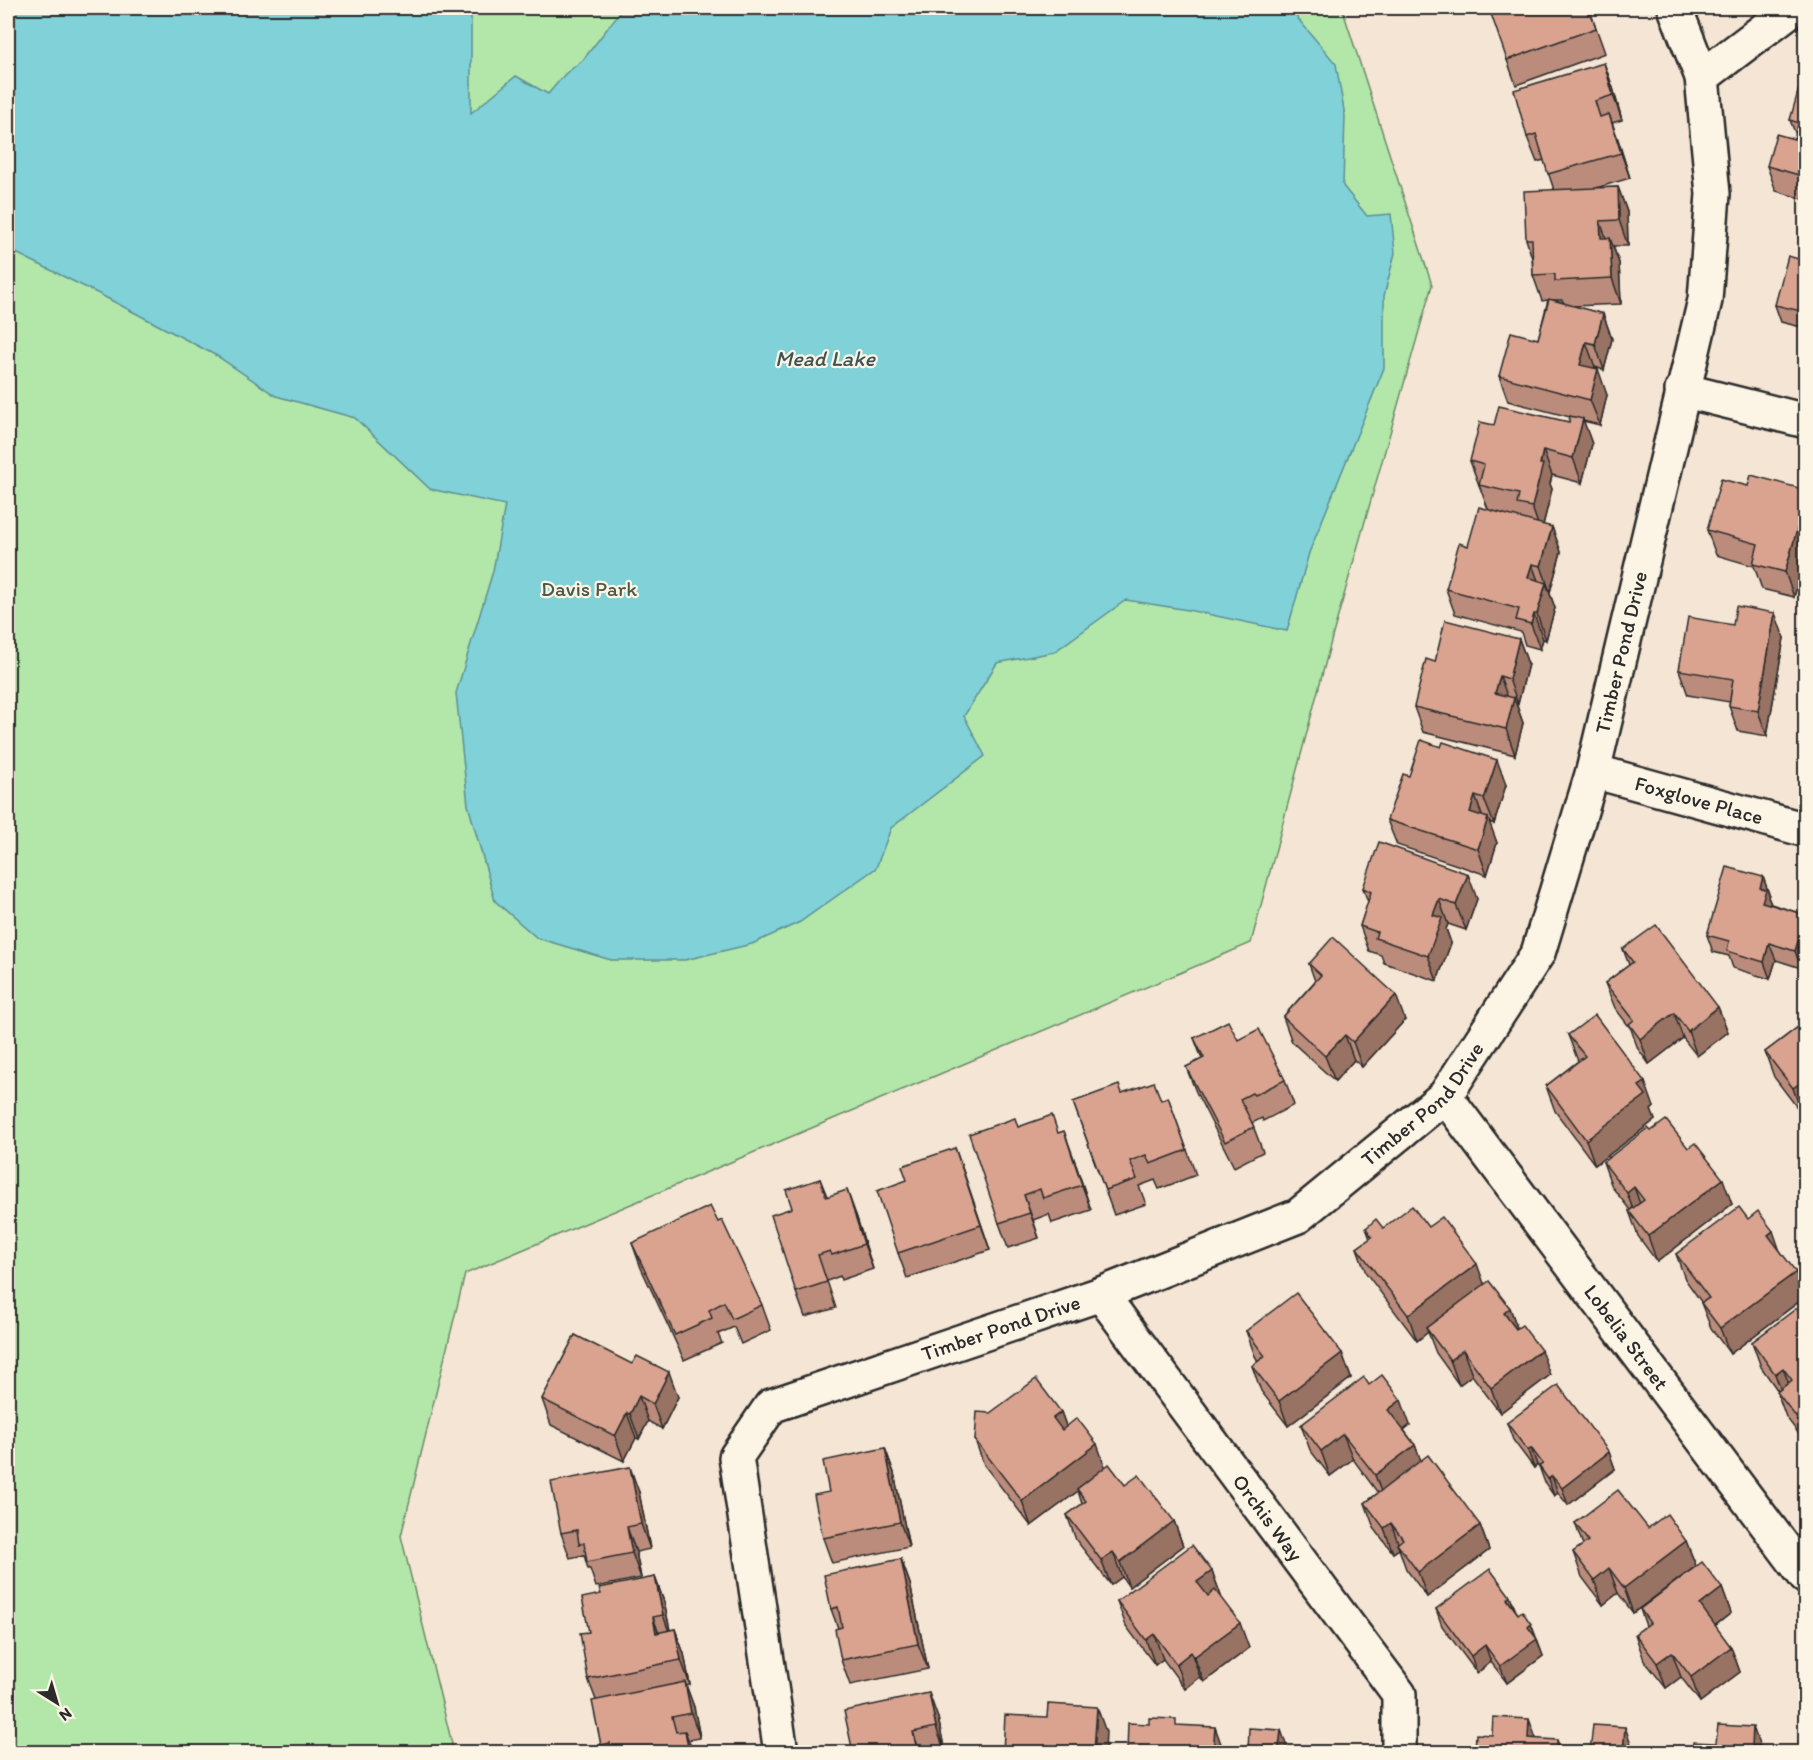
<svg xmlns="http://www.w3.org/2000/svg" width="1813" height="1760" font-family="Itim,sans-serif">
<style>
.green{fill:#b2e7a9;stroke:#6e896a;stroke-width:1.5}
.water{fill:#80d1d8;stroke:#5e8f93;stroke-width:1.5}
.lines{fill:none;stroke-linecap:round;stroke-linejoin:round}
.minor-casing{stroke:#2b2b2b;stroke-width:38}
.minor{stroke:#fcf5e5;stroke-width:33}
.wall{fill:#bb8c7b;stroke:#2b2b2b;stroke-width:1.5;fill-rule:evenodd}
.shaded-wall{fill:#987264;stroke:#2b2b2b;stroke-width:1.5}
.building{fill:#d9a38f;stroke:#2b2b2b;stroke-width:1.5}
.labels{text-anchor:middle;stroke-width:4.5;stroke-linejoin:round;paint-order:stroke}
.park-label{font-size:21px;fill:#4d5a4a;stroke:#fcf5e5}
.street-label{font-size:21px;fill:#2b2b2b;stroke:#fcf5e5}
.water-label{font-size:22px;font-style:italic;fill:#405456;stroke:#fcf5e5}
</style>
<rect width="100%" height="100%" fill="#f5e5d4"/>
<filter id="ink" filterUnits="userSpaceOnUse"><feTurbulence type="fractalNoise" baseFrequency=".0167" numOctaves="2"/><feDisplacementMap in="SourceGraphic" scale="12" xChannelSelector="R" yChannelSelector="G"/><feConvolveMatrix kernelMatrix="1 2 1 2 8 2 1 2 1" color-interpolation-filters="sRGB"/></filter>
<g filter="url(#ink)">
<polygon class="green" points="8,8 1342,8 1432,285 1333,634 1251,943 465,1274 401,1536 454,1752 8,1752"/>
<polygon class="water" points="8,8 466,8 471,17 471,113 516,76 548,94 565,74 583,60 623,8 1284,8 1294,14 1336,64 1345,116 1343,186 1367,216 1391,214 1395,253 1384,296 1384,368 1309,553 1287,631 1188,610 1126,600 1054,652 997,663 964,716 985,756 891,828 876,868 800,922 752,944 685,960 611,960 537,938 495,901 468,805 456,693 493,571 505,505 430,489 355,418 276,396 217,356 101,295 8,249"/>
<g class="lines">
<g class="minor-casing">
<g id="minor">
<polyline points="1702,77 1793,8"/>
<polyline points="1682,390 1806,421"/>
<path id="s1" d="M 1593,771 L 1806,830"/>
<path id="s2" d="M 1445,1096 L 1806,1577"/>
<path id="s3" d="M 1101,1294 L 1399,1694 L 1399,1752"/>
<path id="s4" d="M 781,1752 L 736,1457 L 771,1406 L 1101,1294 L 1298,1216 L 1445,1096 L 1538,953 L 1593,771 L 1705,300 L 1713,194 L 1702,77 L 1675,8"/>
</g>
</g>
<use href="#minor" class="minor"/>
</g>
<g class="wall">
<polygon points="1589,8 1605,53 1516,85 1507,60"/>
<path d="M 1604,63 L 1613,88 L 1622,120 L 1612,123 L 1630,178 L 1596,188 L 1618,187 L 1627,212 L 1628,246 L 1613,246 L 1619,263 L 1621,304 L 1572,306 L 1603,314 L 1612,339 L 1604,370 L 1595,367 L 1595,369 L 1607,395 L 1600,425 L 1583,421 L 1592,444 L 1582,483 L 1552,475 L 1550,484 L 1552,489 L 1543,525 L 1552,527 L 1561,552 L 1550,592 L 1549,591 L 1555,608 L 1546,640 L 1543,639 L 1540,649 L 1525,645 L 1521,632 L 1455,614 L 1446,589 L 1488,509 L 1470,461 L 1494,425 L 1569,422 L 1570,417 L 1508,401 L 1499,376 L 1538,339 L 1548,300 L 1542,301 L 1533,275 L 1532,258 L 1526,239 L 1554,190 L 1544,160 L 1537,162 L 1527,137 ZM 1551,300 L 1562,300 L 1564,303 Z"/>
<polygon points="1806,82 1806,200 1776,191 1767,166 1794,139 1796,135 1790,120"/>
<polygon points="1806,261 1806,330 1805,328 1781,322 1775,305"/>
<polygon points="1748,486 1806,490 1806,556 1794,597 1762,589 1754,566 1716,555 1707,530"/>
<polygon points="1784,638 1767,736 1738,731 1729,706 1730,702 1688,695 1679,670"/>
<polygon points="1519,639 1528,664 1518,704 1516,703 1523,723 1515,755 1423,732 1414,707 1435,662"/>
<polygon points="1409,776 1506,785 1494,824 1489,822 1497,843 1487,875 1397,845 1387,820"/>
<polygon points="1763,877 1769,894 1768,897 1771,904 1806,915 1806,954 1801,968 1776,960 1770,979 1733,968 1729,956 1713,952 1707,935"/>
<polygon points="1363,888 1477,899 1466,930 1448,924 1446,929 1451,943 1437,981 1384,963 1381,955 1369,951 1360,926 1368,902"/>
<polygon points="1623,949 1718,1007 1728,1032 1697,1056 1683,1038 1649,1064 1638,1049 1631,1029 1615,1008 1605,983 1629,965"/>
<polygon points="1309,964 1405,1020 1362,1067 1354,1060 1335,1081 1292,1042 1283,1017 1315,981"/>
<polygon points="1806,1021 1806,1111 1802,1114 1774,1077 1765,1052"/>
<polygon points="1568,1035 1654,1107 1651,1110 1655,1120 1595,1165 1555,1111 1546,1086 1578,1061"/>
<polygon points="1194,1038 1285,1080 1294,1105 1263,1121 1262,1118 1252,1123 1263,1152 1234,1167 1196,1092 1186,1067 1202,1059"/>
<polygon points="1122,1093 1161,1100 1168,1097 1196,1175 1159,1189 1155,1180 1139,1186 1146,1204 1114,1215 1073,1102"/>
<polygon points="1018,1127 1059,1133 1073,1156 1091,1210 1052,1223 1049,1214 1033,1220 1039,1238 1008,1248 999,1223"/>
<polygon points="1651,1131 1732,1204 1657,1262 1638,1236 1629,1211 1630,1210 1612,1187 1603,1162"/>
<polygon points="955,1148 990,1250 907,1278 898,1253"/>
<polygon points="820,1179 827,1196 856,1215 873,1269 841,1280 840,1276 827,1281 836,1308 805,1317 796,1292 792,1208"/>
<polygon points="1748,1219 1781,1252 1805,1297 1730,1354 1711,1328 1701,1303 1702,1303 1685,1279 1676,1254"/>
<polygon points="718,1222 762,1305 771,1330 741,1344 734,1327 718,1334 722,1343 684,1360 641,1268 632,1243"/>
<polygon points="1428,1227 1485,1284 1510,1308 1517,1328 1550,1375 1500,1413 1472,1375 1459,1385 1436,1353 1428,1332 1417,1341 1366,1273 1357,1248 1370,1239 1366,1228"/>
<polygon points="1799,1312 1805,1442 1786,1417 1777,1392 1778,1391 1761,1367 1752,1342"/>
<polygon points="1246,1331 1342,1353 1351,1378 1288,1426 1261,1391 1252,1366 1258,1361 1255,1356"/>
<polygon points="575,1335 678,1397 662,1429 648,1421 639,1439 636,1438 624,1461 551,1425 542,1399"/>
<polygon points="1369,1385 1410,1425 1404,1430 1415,1445 1421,1461 1480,1525 1489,1550 1427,1597 1406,1569 1399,1549 1393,1553 1374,1528 1365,1503 1378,1493 1353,1459 1330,1476 1310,1450 1301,1425"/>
<polygon points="1061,1412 1066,1426 1105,1467 1125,1485 1174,1521 1183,1546 1129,1587 1122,1577 1111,1585 1076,1540 1067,1515 1082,1504 1078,1491 1031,1526 984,1465 975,1440"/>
<polygon points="1507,1423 1609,1452 1615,1469 1568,1505 1558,1493 1554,1496 1545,1483 1540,1469 1537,1465 1534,1468 1513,1440"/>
<polygon points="885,1448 894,1473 909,1547 832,1563 823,1538 829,1492"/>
<polygon points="639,1492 650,1549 636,1552 641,1578 596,1587 590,1569 588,1569 584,1555 570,1558 561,1533"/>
<polygon points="1575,1523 1648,1528 1686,1541 1696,1566 1633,1613 1618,1593 1603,1605 1582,1577 1573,1552 1583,1545"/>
<polygon points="901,1559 910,1584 928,1669 850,1685 841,1660 838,1628 831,1609"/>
<polygon points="1212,1571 1221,1596 1220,1597 1249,1648 1204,1682 1200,1677 1185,1689 1163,1659 1155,1665 1126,1626 1117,1601"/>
<polygon points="655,1577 664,1602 670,1630 675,1629 684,1654 690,1685 686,1686 694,1707 700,1738 688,1740 693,1752 604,1752 601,1745 596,1700 588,1679 601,1594"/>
<polygon points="1722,1588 1731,1613 1715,1626 1731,1647 1740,1672 1700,1702 1681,1677 1666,1688 1644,1660 1635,1634 1646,1626 1640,1609"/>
<polygon points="1510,1596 1516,1611 1518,1614 1531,1624 1543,1656 1507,1683 1491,1662 1477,1673 1442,1626 1436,1609"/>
<polygon points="938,1718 945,1752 853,1752"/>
</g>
<g class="shaded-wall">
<polygon points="1604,63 1613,88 1622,120 1613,95"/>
<polygon points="1609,114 1618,139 1630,178 1621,153"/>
<polygon points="1618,187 1627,212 1628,246 1619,220"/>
<polygon points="1600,221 1609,246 1601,238"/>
<polygon points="1610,238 1619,263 1621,304 1612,278"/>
<polygon points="1603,314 1612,339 1604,370 1595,344"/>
<polygon points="1586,342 1595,367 1589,390 1580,365"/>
<polygon points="1598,369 1607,395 1600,425 1590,400"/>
<polygon points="1583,419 1592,444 1582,483 1573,458"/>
<polygon points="1543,450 1552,475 1550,484 1552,489 1541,533 1532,507"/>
<polygon points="1806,498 1806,556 1794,597 1785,572"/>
<polygon points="1552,527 1561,552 1550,592 1541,566"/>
<polygon points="1532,564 1541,589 1528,577"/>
<polygon points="1546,583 1555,608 1546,640 1537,614"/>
<polygon points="1775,613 1784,638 1767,736 1758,711"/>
<polygon points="1534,614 1543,639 1540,649 1531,624"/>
<polygon points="1519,639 1528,664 1518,704 1509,679"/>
<polygon points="1500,676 1509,701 1495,693"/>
<polygon points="1514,698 1523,723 1515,755 1506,729"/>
<polygon points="1497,760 1506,785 1494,824 1484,799"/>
<polygon points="1475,796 1484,821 1470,812"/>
<polygon points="1488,818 1497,843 1487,875 1478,849"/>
<polygon points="1468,874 1477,899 1466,930 1456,905"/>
<polygon points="1763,877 1769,894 1768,897 1772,907 1762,902 1760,888"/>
<polygon points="1439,899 1448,924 1446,929 1451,943 1437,981 1428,956 1433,915"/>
<polygon points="1806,917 1806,954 1801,968 1795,951"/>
<polygon points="1769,943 1776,960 1770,979 1764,962"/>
<polygon points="1396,995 1405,1020 1362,1067 1353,1042"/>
<polygon points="1718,1007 1728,1032 1697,1056 1688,1031"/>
<polygon points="1674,1013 1683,1038 1649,1064 1640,1039"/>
<polygon points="1345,1035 1354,1060 1335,1081 1325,1056"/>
<polygon points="1645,1082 1654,1107 1651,1110 1655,1120 1595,1165 1586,1140 1639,1086"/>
<polygon points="1800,1083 1806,1097 1806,1111 1802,1114 1793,1088"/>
<polygon points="1064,1131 1073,1156 1091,1210 1082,1185"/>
<polygon points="955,1148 964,1173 990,1250 981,1225"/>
<polygon points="1723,1179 1732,1204 1657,1262 1648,1236"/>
<polygon points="1634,1187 1643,1212 1636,1218 1627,1193"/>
<polygon points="847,1190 856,1215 873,1269 864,1244"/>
<polygon points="1024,1195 1033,1220 1039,1238 1030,1213"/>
<polygon points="1773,1231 1782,1257 1768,1235"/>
<polygon points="1477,1264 1486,1289 1426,1328 1428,1332 1417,1341 1408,1315"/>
<polygon points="1796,1272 1805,1297 1730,1354 1720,1328"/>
<polygon points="1510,1308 1519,1333 1504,1313"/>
<polygon points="1463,1350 1472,1375 1459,1385 1450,1360"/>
<polygon points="1541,1350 1550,1375 1500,1413 1491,1388"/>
<polygon points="1342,1353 1351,1378 1288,1426 1279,1401"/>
<polygon points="1783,1368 1792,1393 1784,1399 1775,1374"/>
<polygon points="669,1372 678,1397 662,1429 653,1404"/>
<polygon points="639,1396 648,1421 639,1439 630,1414"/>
<polygon points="1401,1400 1410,1425 1397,1435 1388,1410"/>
<polygon points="1806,1410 1805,1442 1796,1417"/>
<polygon points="1061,1412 1070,1437 1063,1443 1053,1418"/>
<polygon points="627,1413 636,1438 624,1461 615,1436"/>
<polygon points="1343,1434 1353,1459 1330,1476 1321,1451"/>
<polygon points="1097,1444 1106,1469 1077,1489 1078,1491 1031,1526 1022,1501"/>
<polygon points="1415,1445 1424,1470 1384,1500 1375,1475"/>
<polygon points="885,1448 894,1473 909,1547 900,1522"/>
<polygon points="1531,1448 1537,1465 1534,1468 1528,1451"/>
<polygon points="1609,1452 1615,1469 1568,1505 1562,1488"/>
<polygon points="630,1467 639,1492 650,1549 641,1524"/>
<polygon points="1552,1476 1558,1493 1554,1496 1548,1479"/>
<polygon points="1174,1521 1183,1546 1129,1587 1120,1562"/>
<polygon points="1391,1523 1400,1548 1397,1544 1399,1549 1393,1553 1384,1528"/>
<polygon points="1480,1525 1489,1550 1427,1597 1418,1572"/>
<polygon points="627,1527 636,1552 641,1578 632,1553"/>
<polygon points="1686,1541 1696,1566 1633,1613 1624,1588"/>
<polygon points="1113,1552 1122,1577 1111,1585 1101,1560"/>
<polygon points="901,1559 910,1584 928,1669 918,1644"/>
<polygon points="1609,1568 1618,1593 1603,1605 1594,1580"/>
<polygon points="1212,1571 1221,1596 1206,1607 1197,1582"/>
<polygon points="655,1577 664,1602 672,1640 663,1615"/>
<polygon points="1722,1588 1731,1613 1709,1630 1700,1605"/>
<polygon points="1510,1596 1516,1613 1507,1599"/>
<polygon points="653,1617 662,1642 656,1633"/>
<polygon points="1240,1623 1249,1648 1204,1682 1194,1657"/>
<polygon points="1531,1624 1543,1656 1507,1683 1500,1666 1528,1627"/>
<polygon points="675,1629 684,1654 690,1685 681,1660"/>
<polygon points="1154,1634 1163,1659 1155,1665 1146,1640"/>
<polygon points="1485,1645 1491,1662 1477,1673 1471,1656"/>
<polygon points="1731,1647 1740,1672 1700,1702 1691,1677"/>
<polygon points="1191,1652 1200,1677 1185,1689 1176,1664"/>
<polygon points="1672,1652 1681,1677 1666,1688 1657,1663"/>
<polygon points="685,1682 694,1707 700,1738 691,1713"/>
<polygon points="929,1693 938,1718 945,1752 936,1727"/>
<polygon points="1097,1707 1106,1732 1105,1752 1094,1752"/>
<polygon points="1529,1719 1538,1744 1528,1738"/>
<polygon points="1215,1727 1224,1752 1213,1752"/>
<polygon points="1625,1727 1634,1752 1623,1752"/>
<polygon points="1753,1727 1762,1752 1752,1746"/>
<polygon points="1281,1730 1287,1747 1286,1752 1279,1748"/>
<polygon points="685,1731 693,1752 689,1752"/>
<polygon points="913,1732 920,1752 917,1750"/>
<polygon points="1557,1740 1562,1752 1557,1752"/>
</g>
<g class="building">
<polygon points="1489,8 1589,8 1596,28 1507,60"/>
<polygon points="1604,63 1613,95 1595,101 1600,117 1609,114 1621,153 1548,174 1536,134 1527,137 1514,90"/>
<polygon points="1801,81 1806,82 1806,177 1767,166 1776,134 1794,139 1799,123 1790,120"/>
<polygon points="1618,187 1619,220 1600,221 1601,238 1610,238 1612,278 1555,281 1555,274 1533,275 1532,239 1526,239 1524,191"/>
<polygon points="1788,256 1806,261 1806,316 1800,314 1801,311 1775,305"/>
<polygon points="1549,299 1603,314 1595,344 1586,342 1580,365 1598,369 1590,400 1499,376 1511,332 1538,339"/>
<polygon points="1499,406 1569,422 1570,416 1583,419 1573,458 1543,450 1540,464 1543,464 1532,507 1517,504 1519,494 1479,485 1484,465 1470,461 1480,422 1494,425"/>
<polygon points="1751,475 1806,490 1806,498 1785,572 1753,564 1758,544 1707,530 1721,479 1748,486"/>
<polygon points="1479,507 1552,527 1541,566 1532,564 1528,577 1546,583 1537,614 1534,614 1531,624 1516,620 1519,609 1446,589 1459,543 1468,546"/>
<polygon points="1736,606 1775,613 1758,711 1729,706 1733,679 1679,670 1688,617 1733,625"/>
<polygon points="1445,620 1519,639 1509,679 1500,676 1495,693 1514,698 1506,729 1414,707 1426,659 1435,662"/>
<polygon points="1421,740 1441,747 1443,742 1497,760 1484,799 1475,796 1470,812 1488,818 1478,849 1387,820 1403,774 1409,776"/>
<polygon points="1379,842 1468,874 1456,905 1439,899 1433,915 1442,918 1428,956 1375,938 1377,932 1360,926 1371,892 1363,888"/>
<polygon points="1727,867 1763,877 1760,888 1766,890 1762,902 1806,915 1795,951 1769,943 1764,962 1727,951 1729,941 1707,935"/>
<polygon points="1656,925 1718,1007 1688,1031 1674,1013 1640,1039 1629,1024 1634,1020 1605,983 1633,962 1623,949"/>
<polygon points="1333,937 1396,995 1353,1042 1345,1035 1325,1056 1283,1017 1321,975 1309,964"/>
<polygon points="1595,1015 1645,1082 1639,1086 1646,1095 1586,1140 1546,1086 1585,1056 1568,1035"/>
<polygon points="1228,1021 1238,1040 1259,1029 1285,1080 1254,1095 1252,1093 1240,1099 1254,1127 1225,1142 1186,1067 1204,1058 1194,1038"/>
<polygon points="1806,1021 1806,1090 1800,1083 1793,1088 1765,1052"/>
<polygon points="1154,1082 1161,1100 1168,1097 1187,1150 1150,1164 1146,1155 1130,1161 1137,1179 1105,1190 1073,1102 1119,1085 1122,1093"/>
<polygon points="1052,1115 1058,1133 1064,1131 1082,1185 1043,1198 1040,1189 1024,1195 1030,1213 999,1223 969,1134 1015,1118 1018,1127"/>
<polygon points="1666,1120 1688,1148 1695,1143 1723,1179 1648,1236 1629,1211 1644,1200 1634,1187 1627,1193 1603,1162 1648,1128 1651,1131"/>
<polygon points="955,1148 981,1225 898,1253 877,1191 907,1180 902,1166"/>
<polygon points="820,1179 826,1197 847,1190 864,1244 832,1255 830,1251 818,1255 827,1282 796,1292 771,1215 792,1208 786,1190"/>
<polygon points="710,1206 718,1222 722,1220 762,1305 732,1319 724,1302 709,1310 712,1318 675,1335 632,1243"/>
<polygon points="1412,1206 1428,1227 1442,1217 1477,1264 1408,1315 1357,1248 1372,1237 1366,1228 1376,1219 1383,1228"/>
<polygon points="1739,1207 1748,1219 1758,1211 1773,1231 1768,1235 1796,1272 1720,1328 1701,1303 1709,1298 1676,1254"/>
<polygon points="1489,1281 1510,1308 1504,1313 1516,1329 1522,1325 1541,1350 1491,1388 1463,1350 1450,1360 1426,1328"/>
<polygon points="1296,1293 1342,1353 1279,1401 1252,1366 1265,1356 1246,1331"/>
<polygon points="1806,1307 1806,1410 1796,1417 1777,1392 1792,1380 1783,1368 1775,1374 1752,1342 1797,1308 1799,1312"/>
<polygon points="575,1335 632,1364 637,1356 669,1372 653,1404 639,1396 630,1414 627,1413 615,1436 542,1399"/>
<polygon points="1382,1375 1401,1400 1388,1410 1415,1445 1375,1475 1343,1434 1321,1451 1301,1425 1364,1377 1369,1385"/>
<polygon points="1036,1379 1061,1412 1053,1418 1062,1430 1077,1418 1097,1444 1022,1501 975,1440 977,1412 990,1413"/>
<polygon points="1558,1385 1609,1452 1562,1488 1552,1476 1548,1479 1539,1466 1543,1464 1531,1448 1528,1451 1507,1423"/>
<polygon points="885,1448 900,1522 823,1538 814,1495 829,1492 823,1461"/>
<polygon points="1428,1455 1480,1525 1418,1572 1397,1544 1403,1539 1391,1523 1384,1528 1365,1503"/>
<polygon points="1109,1464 1125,1485 1139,1475 1174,1521 1120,1562 1113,1552 1101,1560 1067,1515 1086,1501 1077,1489"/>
<polygon points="630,1467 641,1524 627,1527 632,1553 587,1562 584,1543 579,1544 577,1530 561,1533 551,1482"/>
<polygon points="1618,1490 1648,1528 1667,1514 1686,1541 1624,1588 1609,1568 1594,1580 1573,1552 1588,1541 1575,1523"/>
<polygon points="1192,1545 1212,1571 1197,1582 1208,1596 1215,1590 1240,1623 1194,1657 1191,1652 1176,1664 1154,1634 1146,1640 1117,1601"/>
<polygon points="901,1559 918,1644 841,1660 835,1629 842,1627 838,1607 831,1609 824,1575"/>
<polygon points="1702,1562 1722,1588 1700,1605 1731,1647 1691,1677 1672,1652 1657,1663 1635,1634 1650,1623 1640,1609"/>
<polygon points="1490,1569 1510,1596 1507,1599 1518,1614 1522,1611 1531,1624 1528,1627 1537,1639 1500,1666 1485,1645 1471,1656 1436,1609"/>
<polygon points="655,1577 663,1615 653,1617 656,1633 675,1629 681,1660 588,1679 580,1633 589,1632 582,1598 601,1594 599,1588"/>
<polygon points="685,1682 691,1713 672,1717 676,1732 685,1731 689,1752 612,1752 610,1743 601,1745 592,1701"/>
<polygon points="929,1693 936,1727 913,1732 917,1750 921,1750 922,1752 853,1752 844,1711"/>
<polygon points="1048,1704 1097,1707 1094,1752 1003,1752 1005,1715 1047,1717"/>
<polygon points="1493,1717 1529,1719 1528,1738 1557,1740 1557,1752 1475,1752 1476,1734 1492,1735"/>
<polygon points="1149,1718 1176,1719 1176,1725 1215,1727 1213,1752 1127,1752 1128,1723 1149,1724"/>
<polygon points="1593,1725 1625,1727 1623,1752 1590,1752"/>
<polygon points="1718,1725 1753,1727 1752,1746 1774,1747 1774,1752 1692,1752 1693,1742 1716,1743"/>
<polygon points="1249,1728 1281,1730 1279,1748 1320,1750 1320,1752 1248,1752"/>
</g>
</g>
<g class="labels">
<g class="park-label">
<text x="589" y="596">Davis Park</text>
</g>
<g class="street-label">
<text dy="7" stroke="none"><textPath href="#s4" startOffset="1593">Timber Pond Drive</textPath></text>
<text dy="7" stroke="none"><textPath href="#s1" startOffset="110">Foxglove Place</textPath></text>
<text dy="7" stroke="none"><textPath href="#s4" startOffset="1089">Timber Pond Drive</textPath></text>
<text dy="7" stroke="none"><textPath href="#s4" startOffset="603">Timber Pond Drive</textPath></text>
<text dy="7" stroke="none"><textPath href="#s2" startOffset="302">Lobelia Street</textPath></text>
<text dy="7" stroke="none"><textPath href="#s3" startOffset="279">Orchis Way</textPath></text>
</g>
<g class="water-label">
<text x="825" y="366">Mead Lake</text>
</g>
</g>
<rect width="1813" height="1760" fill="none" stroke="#fcf5e5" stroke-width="30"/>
<rect x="15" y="15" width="1783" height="1730" fill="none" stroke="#2b2b2b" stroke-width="2" filter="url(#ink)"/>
<g transform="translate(57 1703) rotate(143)" stroke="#fcf5e5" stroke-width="4.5" paint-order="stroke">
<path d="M0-4.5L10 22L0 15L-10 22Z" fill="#2b2b2b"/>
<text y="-9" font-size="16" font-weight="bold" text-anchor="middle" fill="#2b2b2b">N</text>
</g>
</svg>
